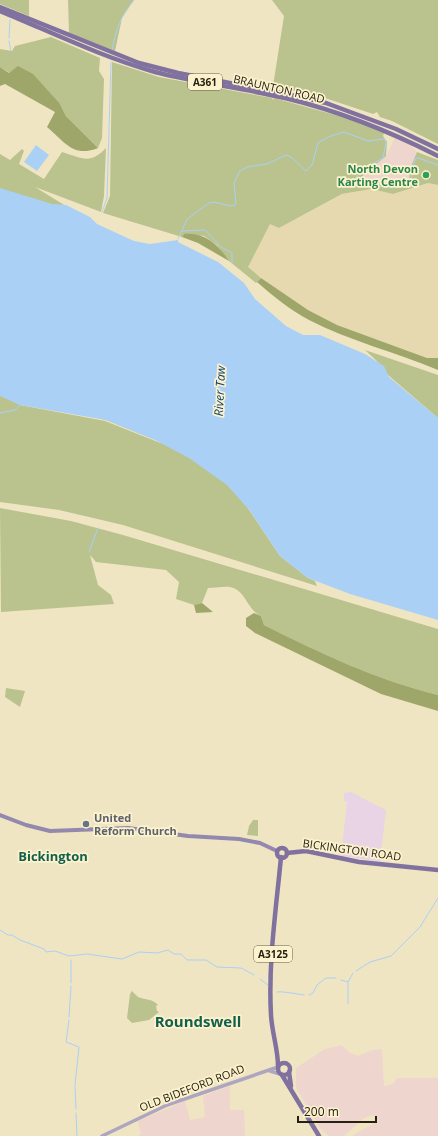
<svg xmlns="http://www.w3.org/2000/svg" width="438" height="1136" font-family="'Open Sans',sans-serif">
<style>
.commercial{fill:#eed5ce}
.built{fill:#e6d9af}
.education{fill:#e8d4e4}
.green{fill:#bac38d;fill-rule:evenodd}
.forest{fill:#9ea769}
.water{fill:#aad0f6}
.lines{fill:none;stroke-linecap:round;stroke-linejoin:round}
.stream{stroke:#aad0f6;stroke-width:1}
.tertiary{stroke:#aea6c0;stroke-width:3.5}
.secondary{stroke:#9388ad;stroke-width:4}
.primary{stroke:#80719f;stroke-width:4.5}
.leisure-dot{fill:#2e9e5b;stroke:#fdf2ce;stroke-width:1.5}
.worship-dot{fill:#6b7280;stroke:#fdf2ce;stroke-width:1.5}
.labels{text-anchor:middle;stroke-width:3.5;stroke-linejoin:round;paint-order:stroke}
.shield{fill:#fdf2ce;stroke:#66604b;stroke-width:1}
.shield-label{font-size:10px;font-weight:bold;fill:#252113}
.street-label{font-size:11px;fill:#252113;stroke:#fdf2ce}
.leisure-label{font-size:11px;font-weight:bold;fill:#27864d;stroke:#fdf2ce;text-anchor:end}
.worship-label{font-size:11px;font-weight:bold;fill:#5b616d;stroke:#fdf2ce;text-anchor:start}
.water-label{font-size:12px;font-style:italic;fill:#0c406b;stroke:#fdf2ce}
.quarter-label{font-size:13px;font-weight:bold;fill:#11604c;stroke:#fdf2ce}
.district-label{font-size:15px;font-weight:bold;fill:#11604c;stroke:#fdf2ce}
</style>
<rect width="100%" height="100%" fill="#f0e5c2"/>
<g class="commercial">
<polygon points="395,138 411,146 417,152 409,180 401,185 382,186 358,179 386,156"/>
<polygon points="341,1045 350,1053 358,1056 372,1050 382,1049 384,1086 393,1084 397,1078 438,1078 438,1136 352,1136 379,1120 373,1115 364,1118 344,1136 329,1136 320,1128 296,1088 296,1068 325,1049"/>
<polygon points="230,1086 230,1110 244,1110 245,1136 137,1136 141,1135 138,1121 185,1101 190,1120 205,1117 203,1096"/>
</g>
<polygon class="built" points="428,183 438,185 438,362 337,325 308,310 271,285 247,267 270,223 279,228 343,194 371,189 393,194"/>
<polygon class="education" points="351,792 386,810 380,862 341,856 347,802 344,801 344,793"/>
<g class="green">
<polygon points="0,0 29,0 29,16 0,4"/>
<polygon points="68,0 134,0 122,18 115,51 69,33"/>
<polygon points="272,0 438,0 438,144 392,121 380,117 377,112 373,114 322,97 273,86 284,16"/>
<polygon points="51,37 100,58 99,71 104,79 102,138 98,148 66,116 60,104 0,67 0,49 12,51 15,46"/>
<path d="M 112,62 L 159,77 L 272,98 L 273,100 L 274,98 L 350,119 L 384,133 L 383,136 L 387,142 L 386,156 L 359,179 C 376,184 392,190 409,180 L 410,169 L 417,152 L 438,160 L 438,185 L 428,183 L 393,194 L 371,189 L 342,194 L 279,228 L 270,224 L 248,267 L 261,278 L 256,283 L 229,261 L 217,245 L 204,236 L 184,234 L 182,237 L 103,213 L 110,196 Z"/>
<path d="M 106,148 L 104,196 L 101,212 L 35,187 L 95,224 L 136,243 L 168,253 L 0,206 L 0,154 L 10,160 L 22,149 L 24,151 L 19,164 L 44,179 L 62,152 C 82,158 90,165 106,148 Z"/>
<path d="M 13,251 L 245,504 L 280,556 L 308,578 L 315,581 L 317,586 L 123,525 L 59,510 L 0,502 L 0,396 L 2,396 L 0,396 ZM 11,400 L 106,420 L 156,440 L 163,444 L 105,421 L 20,405 Z"/>
<polygon points="255,301 285,329 303,337 365,356 379,363 365,350 438,375 438,418 388,375 322,364"/>
<path d="M 0,508 L 71,521 L 123,535 L 438,629 L 438,695 C 377,680 320,653 264,625 L 261,616 C 247,610 246,590 230,587 C 223,586 215,588 208,588 L 202,603 L 194,605 L 176,599 L 179,582 L 166,570 L 96,562 L 90,555 L 98,585 L 111,595 L 114,604 L 1,612 Z"/>
<polygon points="6,688 25,691 20,707 5,697"/>
<polygon points="253,820 258,820 258,836 247,835 249,826"/>
<path d="M 132,991 L 138,997 C 146,1000 153,999 158,1005 L 156,1006 L 157,1011 L 159,1012 L 149,1020 L 132,1023 L 127,1018 L 130,994 Z"/>
</g>
<g class="forest">
<path d="M 18,66 L 33,74 L 60,104 L 66,116 L 98,148 C 73,158 65,142 47,127 L 55,112 L 5,84 L 0,86 L 0,67 L 9,73 Z"/>
<path d="M 184,234 C 205,232 219,245 229,261 L 198,243 L 182,237 Z"/>
<path d="M 261,278 L 308,310 L 337,325 L 427,358 L 438,358 L 438,370 C 395,352 350,341 309,320 C 290,310 273,296 257,282 Z"/>
<polygon points="202,603 213,612 196,613 194,605"/>
<path d="M 254,613 L 261,616 L 264,625 C 320,653 377,680 438,695 L 438,711 L 381,694 L 255,633 L 246,626 L 246,618 Z"/>
</g>
<g class="water">
<polygon points="36,145 49,155 37,171 24,162"/>
<polygon points="0,188 52,204 66,205 90,217 97,224 134,241 150,244 178,240 178,242 218,262 244,283 255,299 286,326 303,335 320,335 365,354 384,366 389,377 438,418 438,620 350,594 308,578 280,556 250,511 227,485 189,458 155,440 106,420 20,405 0,396"/>
</g>
<g class="lines">
<g class="stream">
<polyline points="9,38 10,20"/>
<polyline points="9,41 11,51"/>
<path d="M 112,50 C 116,30 120,16 134,0"/>
<polyline points="102,212 107,198 111,62"/>
<polyline points="182,231 205,230 221,247 232,253 232,263"/>
<path d="M 178,239 L 187,219 L 209,203 L 214,202 L 230,206 L 235,205 L 236,203 L 234,183 L 240,171 L 247,167 L 267,164 L 286,155 L 291,157 L 306,171 L 312,165 L 318,143 L 328,137 L 344,132 L 368,141 L 384,139 L 386,142 L 383,158 L 365,168 L 356,177 C 358,181 362,181 366,182 C 384,187 392,191 410,182 L 415,159 L 418,158 L 438,165"/>
<polyline points="0,413 15,410 20,405"/>
<polyline points="89,552 98,528"/>
<polyline points="0,930 8,935 12,935 20,940 44,949 46,952 55,951 69,956 87,954 122,959 139,952 157,953 168,950 174,954 181,954 187,960 206,960 217,967 241,968 254,975"/>
<polyline points="71,960 71,983"/>
<polyline points="356,971 370,962 391,956 420,927 438,898"/>
<polyline points="260,979 268,985"/>
<polyline points="341,980 348,982 353,973"/>
<path d="M 277,992 C 282,991 297,994 304,995"/>
<polyline points="309,995 313,993 317,985 326,978 336,978"/>
<polyline points="348,1004 348,982"/>
<polyline points="69,1017 71,986"/>
<polyline points="69,1020 66,1042 79,1047 75,1085"/>
<polyline points="75,1086 76,1109"/>
<polyline points="76,1113 77,1136"/>
</g>
<g class="tertiary">
<polyline points="270,1071 280,1074"/>
<polyline points="102,1136 167,1105 278,1067"/>
</g>
<polyline class="secondary" points="0,815 26,825 50,831 128,828 188,836 239,839 260,843 277,851"/>
<g class="primary">
<polyline points="0,7 139,63 178,73 287,94 326,103 396,129 438,149"/>
<path d="M 0,11 C 51,32 102,57 155,72 C 198,83 242,88 285,98 C 339,111 389,131 438,156"/>
<circle cx="282" cy="853" r="5"/>
<polyline points="287,853 306,851 359,862 438,870"/>
<circle cx="284" cy="1069" r="6"/>
<path d="M 278,1066 C 278,1049 272,1033 271,1015 C 268,963 276,910 281,857"/>
<polyline points="289,1072 291,1086"/>
<polyline points="282,1075 319,1136"/>
</g>
</g>
<circle class="leisure-dot" cx="426" cy="175" r="4"/>
<circle class="worship-dot" cx="86" cy="824" r="4"/>
<g class="labels">
<g class="shield">
<rect x="188" y="74" width="34" height="16" rx="3"/>
<rect x="254" y="946" width="38" height="16" rx="3"/>
</g>
<g class="shield-label">
<text x="205" y="86">A361</text>
<text x="273" y="958">A3125</text>
</g>
<g class="street-label">
<text transform="translate(279 89) rotate(13)" y="4">BRAUNTON ROAD</text>
<text transform="translate(352 850) rotate(8)" y="4">BICKINGTON ROAD</text>
<text transform="translate(192 1088) rotate(-21)" y="4">OLD BIDEFORD ROAD</text>
</g>
<g class="leisure-label">
<text x="418" y="173">North Devon<tspan x="418" dy="13">Karting Centre</tspan></text>
</g>
<g class="worship-label">
<text x="94" y="822">United<tspan x="94" dy="13">Reform Church</tspan></text>
</g>
<g class="water-label">
<text transform="translate(220 391) rotate(-87)" y="4">River Taw</text>
</g>
<g class="quarter-label">
<text x="53" y="861">Bickington</text>
</g>
<g class="district-label">
<text x="198" y="1027">Roundswell</text>
</g>
</g>
<path d="M298 1116v6h78v-6" fill="none" stroke="#252113" stroke-width="2"/>
<text x="304" y="1116" font-size="12" fill="#252113" stroke="#fdf2ce" stroke-width="3" paint-order="stroke">200 m</text>
</svg>
